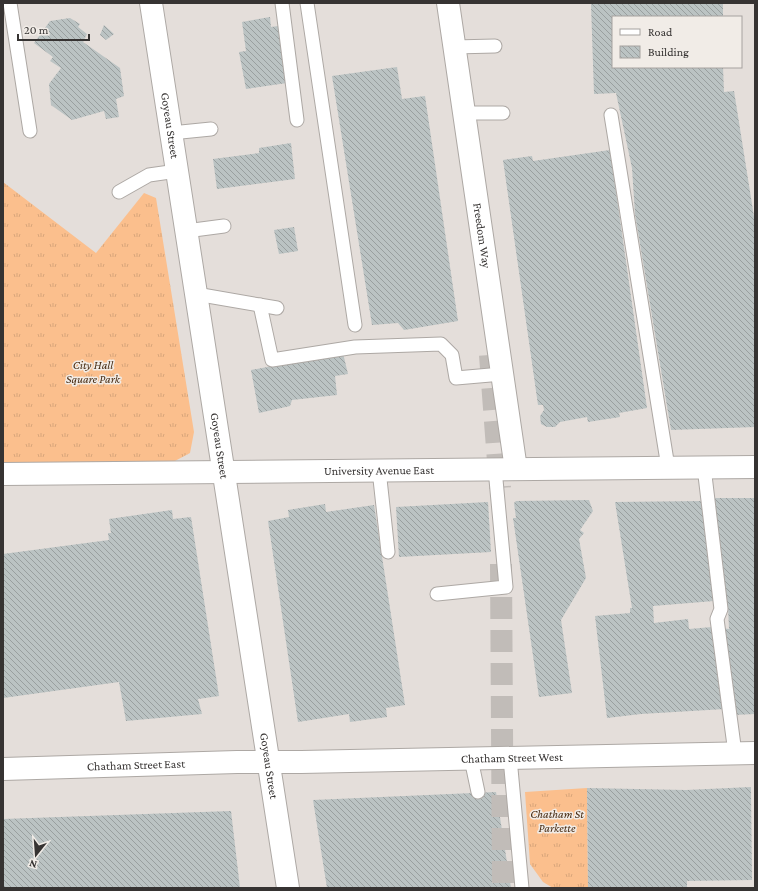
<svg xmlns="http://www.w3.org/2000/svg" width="758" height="891" font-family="'Crimson Pro',serif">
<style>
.grass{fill:url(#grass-tufts)}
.building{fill:url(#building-back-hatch)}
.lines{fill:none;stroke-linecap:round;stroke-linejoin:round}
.primary-tunnel{stroke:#c1bcb8;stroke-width:22;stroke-dasharray:22 11;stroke-linecap:butt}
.service-casing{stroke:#ada8a4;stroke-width:15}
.minor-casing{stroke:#ada8a4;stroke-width:24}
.tertiary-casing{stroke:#ada8a4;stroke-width:24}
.service{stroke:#fff;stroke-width:13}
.minor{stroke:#fff;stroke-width:22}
.tertiary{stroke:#fff;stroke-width:22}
.labels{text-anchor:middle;stroke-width:3;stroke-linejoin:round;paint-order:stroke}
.street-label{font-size:12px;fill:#363332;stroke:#f1ece7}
.park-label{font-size:12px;font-style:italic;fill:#472b12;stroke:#f1ece7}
</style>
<defs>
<pattern id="grass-tufts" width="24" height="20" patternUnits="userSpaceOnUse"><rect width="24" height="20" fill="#fbbf8d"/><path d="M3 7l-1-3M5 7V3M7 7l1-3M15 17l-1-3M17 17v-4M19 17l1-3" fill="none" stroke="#d8a57a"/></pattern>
<pattern id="building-back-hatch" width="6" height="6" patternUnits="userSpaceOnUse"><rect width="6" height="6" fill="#bbc3c3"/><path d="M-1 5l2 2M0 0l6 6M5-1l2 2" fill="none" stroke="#999f9f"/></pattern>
</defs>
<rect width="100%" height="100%" fill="#e4deda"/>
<g class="grass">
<polygon points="3,182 96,253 144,193 156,198 194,432 190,453 173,462 3,463"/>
<polygon points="587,788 588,888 553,888 543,882 530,864 525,792"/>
</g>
<g class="building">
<polygon points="659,3 723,3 723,17 613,17 613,67 723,67 724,92 734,91 755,223 755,427 671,430 635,214 632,168 616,93 594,94 591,4"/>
<polygon points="270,17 271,27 278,26 287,83 246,89 239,52 246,51 242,22"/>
<polygon points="70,18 80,24 78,27 87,34 83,42 120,68 124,96 116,99 119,117 106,119 104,111 72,120 51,105 49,84 61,68 50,61 53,57 34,43 50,21"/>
<polygon points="104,25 114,34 106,40 100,35"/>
<polygon points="397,67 402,99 425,96 458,321 404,330 398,323 372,325 332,76"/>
<polygon points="291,143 295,179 217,189 213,159 259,153 259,148"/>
<polygon points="610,150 647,408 619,413 620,417 588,422 587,417 560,422 555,427 547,427 541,424 540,416 544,410 543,405 538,405 503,160 532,156 533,161"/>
<polygon points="294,227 298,251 279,254 274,230"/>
<polygon points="343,353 348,374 335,376 337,395 292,400 290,406 259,413 251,370"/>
<polygon points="714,498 755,498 755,714 734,715 721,628 729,629 728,606 726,606"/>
<polygon points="589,500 593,511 580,530 584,533 579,539 586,578 561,620 572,693 539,697 513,518 516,518 514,503 516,501"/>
<polygon points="702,501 714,601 653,606 654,623 688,619 689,629 712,627 725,709 641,714 607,718 595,616 630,613 630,608 632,608 615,502"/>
<polygon points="488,502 491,552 399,557 396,507"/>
<polygon points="325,504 326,512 374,505 405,705 386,708 387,717 350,722 349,714 298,722 268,521 289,517 288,510"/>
<polygon points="172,510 173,519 191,517 219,696 198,699 202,714 126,721 119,682 3,698 3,554 109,540 108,533 111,533 109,519"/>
<polygon points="751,787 752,880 687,881 687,888 588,888 587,788 686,790"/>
<polygon points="496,792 511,888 327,888 313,800"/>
<polygon points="231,811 240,888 3,888 3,819"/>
</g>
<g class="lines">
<g class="primary-tunnel">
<polyline points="490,355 500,488"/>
<polyline points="501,564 503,888"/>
</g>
<g class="service-casing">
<g id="service">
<polyline points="10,3 30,131"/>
<polyline points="282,3 297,120"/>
<polyline points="307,3 355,325"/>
<polyline points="454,47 495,46"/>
<polyline points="464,113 503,113"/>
<polyline points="611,115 668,467"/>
<polyline points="171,133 211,129"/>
<polyline points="119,192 149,175 177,171"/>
<polyline points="186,231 224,226"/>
<polyline points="196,294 277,308"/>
<polyline points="260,305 272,360 355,347 441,344 452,355 456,378 502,374"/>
<polyline points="704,467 721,609 717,619 735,753"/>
<polyline points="379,470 388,552"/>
<polyline points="437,594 506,587 495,469"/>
<polyline points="510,758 522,888"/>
<polyline points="471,759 478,792"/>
</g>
</g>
<g class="minor-casing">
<g id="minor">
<path id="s1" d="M 448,3 L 516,469"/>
</g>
</g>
<g class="tertiary-casing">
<g id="tertiary">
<path id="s2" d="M 151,3 L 288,888"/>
<path id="s3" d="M 3,474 L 755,467"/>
<path id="s4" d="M 3,769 L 237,762 L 301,762 L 755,753"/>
</g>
</g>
<use href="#service" class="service"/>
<use href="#minor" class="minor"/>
<use href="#tertiary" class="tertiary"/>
</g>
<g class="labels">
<g class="street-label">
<text dy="4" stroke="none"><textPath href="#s2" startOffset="124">Goyeau Street</textPath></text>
<text dy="4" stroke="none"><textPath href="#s1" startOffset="235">Freedom Way</textPath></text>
<text dy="4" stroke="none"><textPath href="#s2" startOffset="448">Goyeau Street</textPath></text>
<text dy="4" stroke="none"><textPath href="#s3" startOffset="376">University Avenue East</textPath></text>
<text dy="4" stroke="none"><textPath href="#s4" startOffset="509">Chatham Street West</textPath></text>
<text dy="4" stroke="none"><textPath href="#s4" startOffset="133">Chatham Street East</textPath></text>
<text dy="4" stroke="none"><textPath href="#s2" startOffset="772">Goyeau Street</textPath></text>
</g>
<g class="park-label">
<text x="93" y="369">City Hall<tspan x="93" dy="14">Square Park</tspan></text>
<text x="557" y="818">Chatham St<tspan x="557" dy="14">Parkette</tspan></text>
</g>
</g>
<rect width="758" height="891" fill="none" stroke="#363332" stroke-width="8"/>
<rect x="612" y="16" width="130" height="52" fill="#f1ece7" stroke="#a6a29f"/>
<rect x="620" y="29" width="20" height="6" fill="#ffffff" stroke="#a6a29f"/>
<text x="648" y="36" font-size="12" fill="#363332">Road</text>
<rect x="620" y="46" width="20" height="12" fill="url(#building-back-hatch)" stroke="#a6a29f"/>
<text x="648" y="56" font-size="12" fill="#363332">Building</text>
<g transform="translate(36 855) rotate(197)" stroke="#f1ece7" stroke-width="3" paint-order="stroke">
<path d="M0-3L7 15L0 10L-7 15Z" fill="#363332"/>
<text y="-6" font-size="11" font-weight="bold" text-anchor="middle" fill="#363332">N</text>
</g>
<path d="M18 34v6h71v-6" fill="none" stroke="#363332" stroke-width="2"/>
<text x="24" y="34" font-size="12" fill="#363332" stroke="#f1ece7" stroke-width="3" paint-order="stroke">20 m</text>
</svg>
